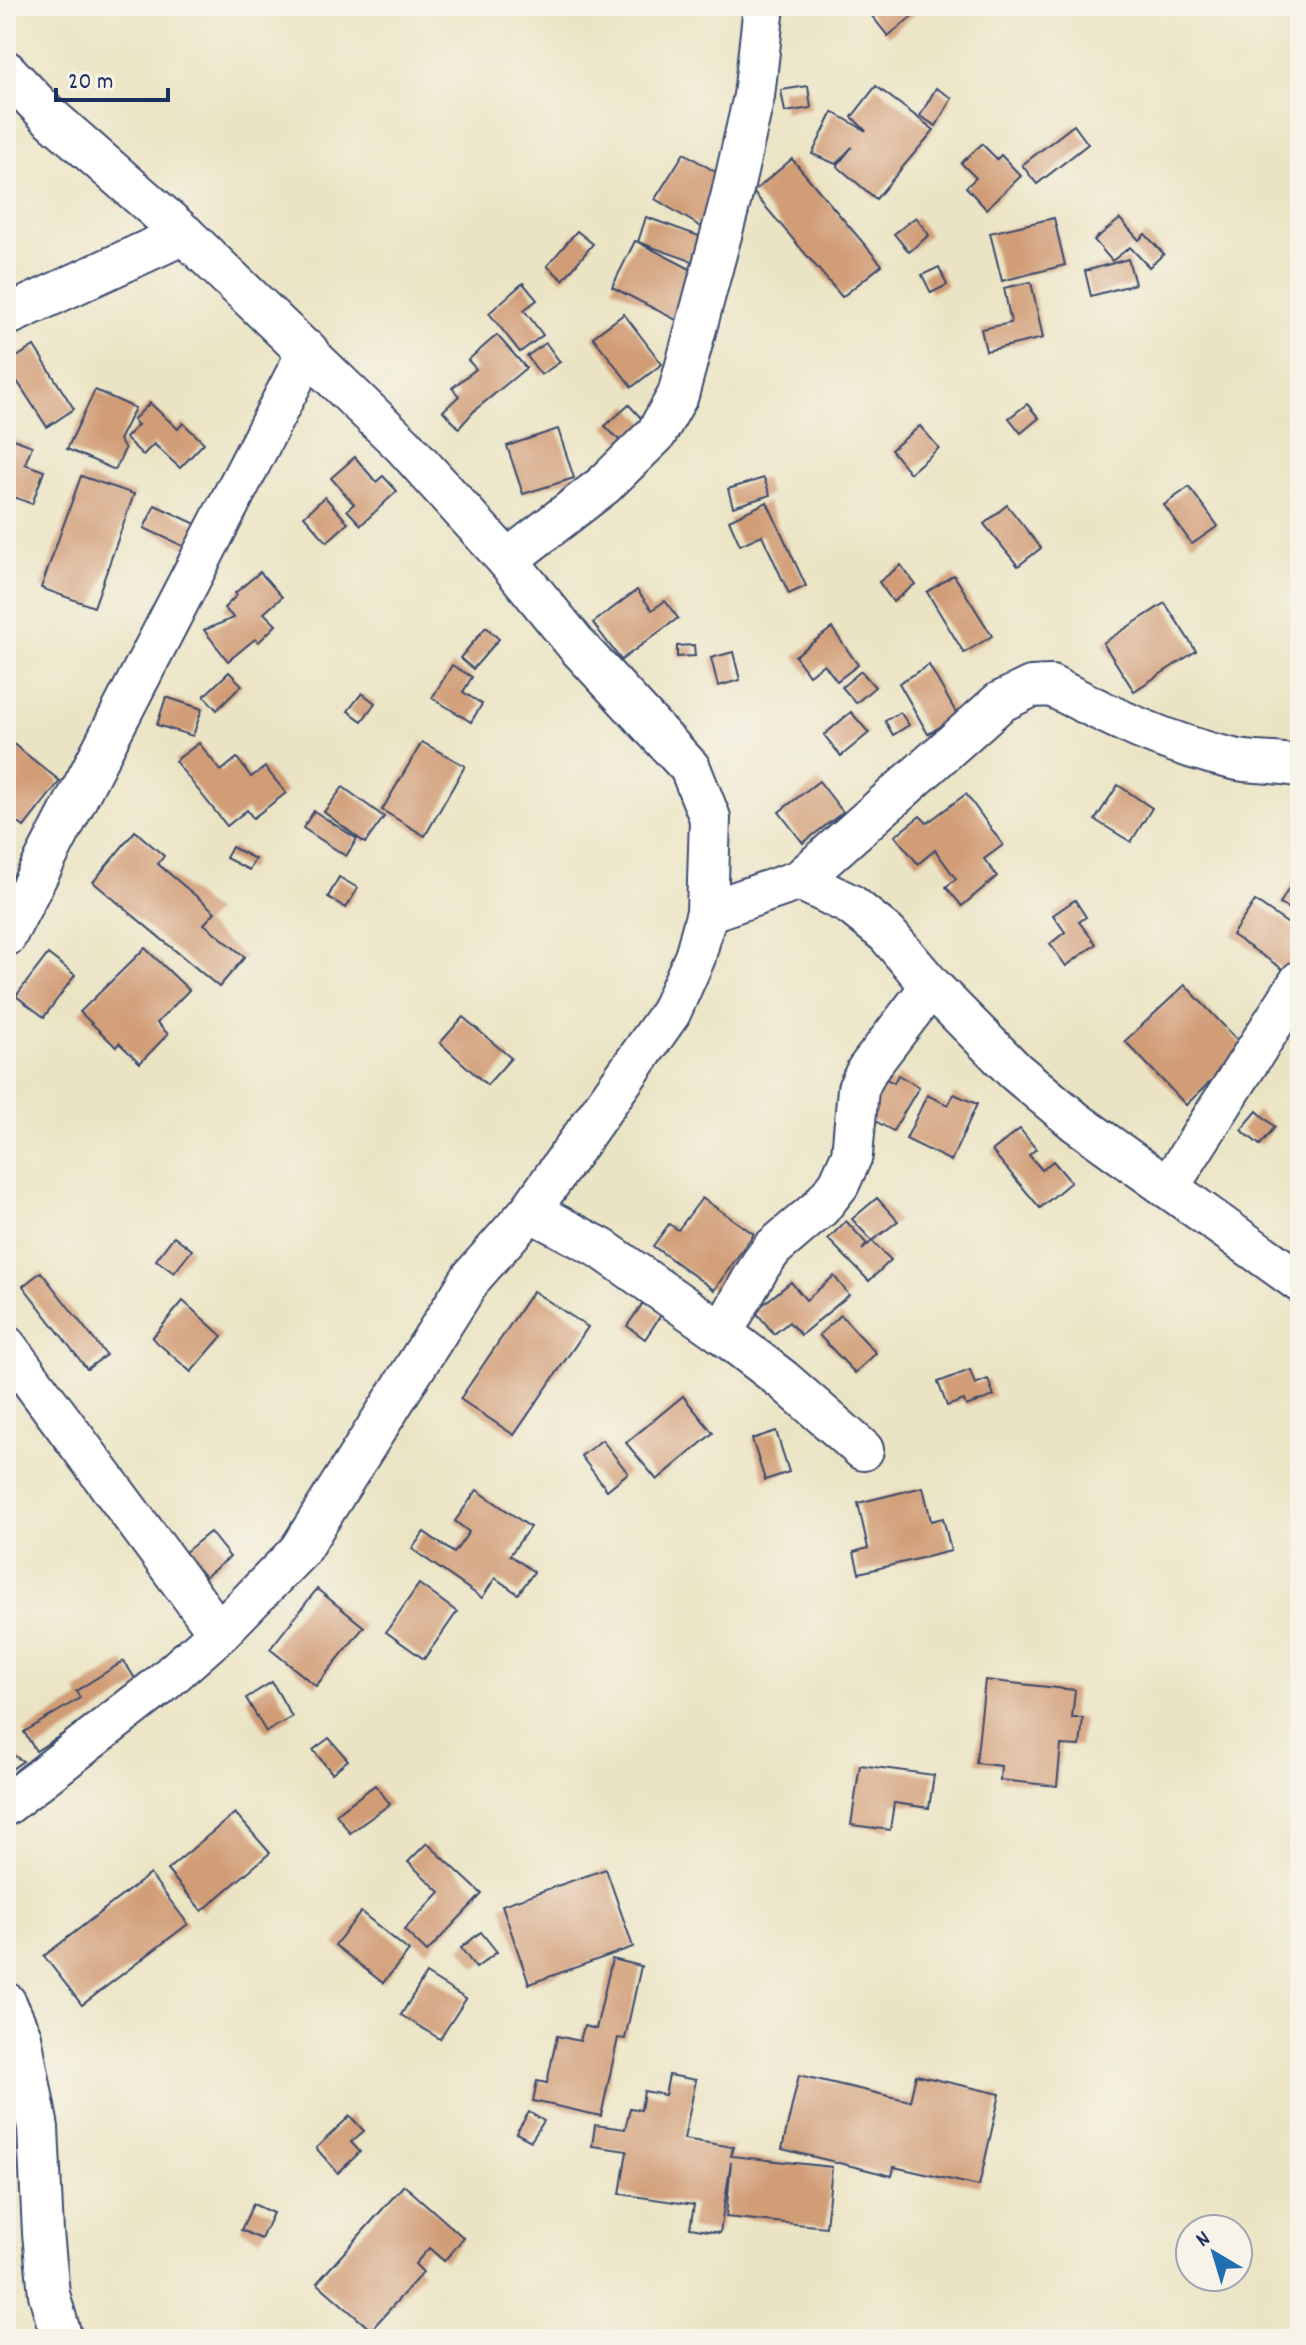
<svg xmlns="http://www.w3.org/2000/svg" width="1306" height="2345" font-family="Dekko,sans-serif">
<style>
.building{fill:#d19d77}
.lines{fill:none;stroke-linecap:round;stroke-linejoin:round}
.minor-casing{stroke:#3a4a6d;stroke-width:44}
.minor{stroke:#fff;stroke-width:40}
</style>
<rect width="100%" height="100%" fill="#f7f3e8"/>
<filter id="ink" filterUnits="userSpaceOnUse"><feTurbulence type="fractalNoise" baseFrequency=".0125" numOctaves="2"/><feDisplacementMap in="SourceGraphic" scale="16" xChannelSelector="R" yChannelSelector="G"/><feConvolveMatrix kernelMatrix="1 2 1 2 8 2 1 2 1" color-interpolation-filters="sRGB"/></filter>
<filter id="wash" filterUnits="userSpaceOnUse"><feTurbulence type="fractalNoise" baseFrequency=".006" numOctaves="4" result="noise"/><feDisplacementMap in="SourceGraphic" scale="32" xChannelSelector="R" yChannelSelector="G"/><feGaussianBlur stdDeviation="1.8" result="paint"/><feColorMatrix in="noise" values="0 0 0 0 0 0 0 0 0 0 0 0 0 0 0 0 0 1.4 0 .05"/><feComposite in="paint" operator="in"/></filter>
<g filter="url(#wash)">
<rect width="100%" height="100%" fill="#ebe4c4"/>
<g id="blocks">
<g class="building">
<polygon points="864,6 925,6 888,36"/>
<polygon points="808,86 811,108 785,112 781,90"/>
<polygon points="876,86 934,130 876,199 837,166 852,147 836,164 812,154 833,112 866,131 852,117"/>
<polygon points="936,88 952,98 936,126 920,116"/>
<polygon points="1074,125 1088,144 1037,184 1022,165"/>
<polygon points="982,144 997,159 1001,155 1021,176 986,209 966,187 976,178 961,163"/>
<polygon points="684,153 732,182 703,228 655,199"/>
<polygon points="792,159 882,265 842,297 753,192"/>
<polygon points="646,217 716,242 708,267 638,242 700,274 676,320 612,287 635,241 638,242"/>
<polygon points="916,217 929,235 909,252 894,234"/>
<polygon points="1054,218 1065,265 1002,281 990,233"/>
<polygon points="1120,219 1139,240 1145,234 1164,254 1149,267 1130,247 1112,261 1094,240"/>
<polygon points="577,231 593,244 563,280 547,266"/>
<polygon points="1128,259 1135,284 1091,296 1085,271"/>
<polygon points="939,267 947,285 931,293 922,275"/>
<polygon points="1031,282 1043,338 986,351 981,329 1011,323 1004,288"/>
<polygon points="523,283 537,300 524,310 543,335 520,352 489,313"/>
<polygon points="624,314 662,364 632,387 593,337"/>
<polygon points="497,335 526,368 475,410 459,428 443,411 459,396 452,388 476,369 468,360"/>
<polygon points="546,343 560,362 541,375 527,356"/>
<polygon points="34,346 74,409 47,427 6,364"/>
<polygon points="95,390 135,408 119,440 125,449 115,470 67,449"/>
<polygon points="150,403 178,429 183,423 204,443 180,468 154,444 143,455 125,438 138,425 133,420"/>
<polygon points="1027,404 1039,418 1021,433 1009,418"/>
<polygon points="629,405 654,432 632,453 605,426"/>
<polygon points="920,426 939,448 910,473 891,450"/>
<polygon points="558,429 574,478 523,494 507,446"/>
<polygon points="6,436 32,446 25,464 44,471 32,504 6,494"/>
<polygon points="355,457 376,482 383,476 397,491 361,525 347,510 354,504 331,478"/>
<polygon points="81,476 134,494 94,607 41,588"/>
<polygon points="764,478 770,495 733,507 728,489"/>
<polygon points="1189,487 1218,526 1192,544 1164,505"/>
<polygon points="325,497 348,523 327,542 304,516"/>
<polygon points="767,502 806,586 789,594 762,535 740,545 729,520"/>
<polygon points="155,505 198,525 187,548 144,528"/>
<polygon points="1007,505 1041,548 1018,566 984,524"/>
<polygon points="901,565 915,584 893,602 879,582"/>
<polygon points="260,572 282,597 264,613 276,625 259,642 255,639 228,661 204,630 234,618 224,608 237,595 235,593"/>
<polygon points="954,575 992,636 964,653 927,592"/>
<polygon points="637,590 652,610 665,601 678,618 621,660 593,623"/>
<polygon points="1165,603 1196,651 1134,691 1103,643"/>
<polygon points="486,627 499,639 473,669 460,658"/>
<polygon points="832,628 858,665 837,681 824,664 809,675 795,656"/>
<polygon points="694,645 695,656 677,657 677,646"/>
<polygon points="733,652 740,680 718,686 711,658"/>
<polygon points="452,665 472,677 463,692 482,704 471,722 432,698"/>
<polygon points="929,665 958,716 928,734 899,683"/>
<polygon points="861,671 875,687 856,703 842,687"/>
<polygon points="229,672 242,685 217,710 204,696"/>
<polygon points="362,693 375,703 362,721 348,711"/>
<polygon points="166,697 202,709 193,736 157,725"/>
<polygon points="851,712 869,733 841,756 824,735"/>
<polygon points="900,712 909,725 893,735 885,721"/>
<polygon points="11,742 60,781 24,827 6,813 6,749"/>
<polygon points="422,742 465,766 425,836 382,810"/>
<polygon points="199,743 221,771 237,758 251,777 265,767 286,793 253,818 247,810 227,826 175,761"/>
<polygon points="819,781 843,812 803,843 779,812"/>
<polygon points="1118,785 1152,808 1131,842 1095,820"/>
<polygon points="343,787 384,817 365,843 324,812"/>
<polygon points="966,794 1003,845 984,859 997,876 962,906 946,887 956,879 935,850 918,864 895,836 920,816 927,823"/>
<polygon points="314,811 357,839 346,856 303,828"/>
<polygon points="135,831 164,856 158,864 215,912 204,924 245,957 219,987 93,882"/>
<polygon points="232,847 255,859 249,870 226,858"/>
<polygon points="1300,868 1300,915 1280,904"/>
<polygon points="339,877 358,888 346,908 328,897"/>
<polygon points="1075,900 1086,917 1079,922 1096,944 1066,966 1050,944 1065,932 1053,915"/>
<polygon points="1255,901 1300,932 1299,980 1232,935"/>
<polygon points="145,948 189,990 157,1023 168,1034 140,1063 119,1043 116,1047 80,1012"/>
<polygon points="48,954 75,975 44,1017 16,996"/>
<polygon points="1185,985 1245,1048 1186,1105 1125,1041"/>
<polygon points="463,1017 511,1058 487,1085 440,1043"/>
<polygon points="898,1075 919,1087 893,1131 861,1113 882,1077 894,1083"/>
<polygon points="954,1094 977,1104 951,1161 906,1139 927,1095 948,1105"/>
<polygon points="1257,1111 1275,1127 1260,1145 1241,1130"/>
<polygon points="1020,1129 1036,1149 1029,1155 1042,1170 1053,1161 1071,1182 1040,1208 992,1151"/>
<polygon points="702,1198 754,1234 714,1290 653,1246 669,1224 678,1230"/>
<polygon points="877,1198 898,1221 872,1241 891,1260 869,1281 828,1239 846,1221 867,1244 862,1250 872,1241 852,1219"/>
<polygon points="174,1236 192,1250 174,1273 156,1260"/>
<polygon points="41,1272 106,1355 87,1369 23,1286"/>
<polygon points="834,1276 849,1295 801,1335 789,1322 774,1334 755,1311 791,1282 806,1300"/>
<polygon points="533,1291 588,1327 514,1435 460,1399"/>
<polygon points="183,1301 222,1336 191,1372 152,1338"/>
<polygon points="643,1303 661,1315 645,1339 627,1326"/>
<polygon points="841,1315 876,1353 855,1373 819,1335"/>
<polygon points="970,1370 975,1384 988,1379 994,1396 966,1406 964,1400 947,1406 938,1382"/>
<polygon points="683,1396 713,1433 657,1480 626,1443"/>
<polygon points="776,1431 789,1472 765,1480 752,1439"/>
<polygon points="602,1440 628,1473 607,1490 581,1456"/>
<polygon points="923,1487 931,1521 943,1518 951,1551 859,1573 854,1552 868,1548 858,1503"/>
<polygon points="477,1490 530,1527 510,1555 534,1572 518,1594 495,1578 482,1598 412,1549 424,1532 454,1553 469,1532 455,1521"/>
<polygon points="210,1532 230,1557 205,1577 184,1553"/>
<polygon points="419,1584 457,1612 424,1659 386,1632"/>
<polygon points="317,1589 364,1627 316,1686 270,1649"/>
<polygon points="124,1661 139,1685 36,1751 24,1732 80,1698 76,1691"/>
<polygon points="985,1680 1075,1690 1072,1718 1083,1718 1080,1746 1061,1745 1057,1786 1000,1780 1001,1766 976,1763"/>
<polygon points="272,1682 292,1717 266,1732 246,1698"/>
<polygon points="329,1738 348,1760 332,1773 313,1750"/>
<polygon points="6,1751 23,1761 6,1773"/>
<polygon points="860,1765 934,1775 929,1808 894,1803 890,1830 851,1825"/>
<polygon points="375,1785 390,1804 350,1833 336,1814"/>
<polygon points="235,1813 270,1853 202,1911 167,1870"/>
<polygon points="427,1843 482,1894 427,1952 404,1930 440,1892 408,1862"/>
<polygon points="606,1869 633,1947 529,1984 502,1905"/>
<polygon points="150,1874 188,1924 82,2005 44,1956"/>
<polygon points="361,1912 409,1951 383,1983 335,1945"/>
<polygon points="481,1932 497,1952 476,1968 461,1948"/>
<polygon points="612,1959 641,1966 625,2039 618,2038 601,2116 533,2101 537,2081 547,2083 557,2036 580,2041 584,2026 596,2029"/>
<polygon points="426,1974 466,1999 440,2039 401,2015"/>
<polygon points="669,2075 696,2080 684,2139 733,2147 731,2156 832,2167 826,2227 726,2217 731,2162 720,2233 690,2228 694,2205 620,2194 627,2151 592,2146 595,2125 625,2129 630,2108 641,2110 644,2091 665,2095"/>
<polygon points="799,2075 910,2101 916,2075 1000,2094 979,2186 894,2167 892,2176 782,2149"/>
<polygon points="529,2112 544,2121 531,2141 516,2133"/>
<polygon points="350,2116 364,2131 351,2142 360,2152 338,2173 316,2148"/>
<polygon points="404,2185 464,2238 444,2261 429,2248 415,2264 423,2272 371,2330 317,2283"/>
<polygon points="253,2204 273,2213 261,2239 241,2230"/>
</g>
</g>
</g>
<g filter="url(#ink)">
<use href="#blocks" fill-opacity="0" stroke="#3a4a6d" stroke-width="2"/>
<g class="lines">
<g class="minor-casing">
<g id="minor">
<polyline points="6,71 49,116 184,234 403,445 507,560 579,648 690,768 710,818 707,912 695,957 670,1013 530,1211 472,1277 299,1551 219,1633 158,1687 6,1805"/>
<polyline points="6,316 184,234"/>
<polyline points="507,560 604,485 656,434 678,395 731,198 754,96 764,6"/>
<path d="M 800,880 L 1000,702 L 1031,687 L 1051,686 C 1114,718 1164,743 1233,759 C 1255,764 1278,761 1300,767"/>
<polyline points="707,912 800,880 851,905 887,934 931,986 1015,1071 1076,1122 1300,1282"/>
<polyline points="6,936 308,351"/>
<polyline points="1168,1188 1300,981"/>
<polyline points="530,1211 602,1249 722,1333 783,1380 863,1450"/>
<polyline points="722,1333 761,1264 773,1248 820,1208 839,1184 852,1155 858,1089 867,1070 931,986"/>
<polyline points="6,1346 219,1633"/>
<polyline points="6,2003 21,2037 38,2128 43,2233 49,2294 62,2339"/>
</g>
</g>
<use href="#minor" class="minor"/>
</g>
</g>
<rect width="1306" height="2345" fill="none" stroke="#f7f3e8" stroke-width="32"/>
<g transform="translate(1214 2253) rotate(322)"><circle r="38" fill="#f7f3e8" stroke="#9fa5b1" stroke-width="2"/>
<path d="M0-6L14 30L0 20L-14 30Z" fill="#1f6fb2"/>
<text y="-12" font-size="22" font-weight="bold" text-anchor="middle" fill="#1b2f5e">N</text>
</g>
<path d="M56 88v12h112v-12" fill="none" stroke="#1b2f5e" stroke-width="4"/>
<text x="68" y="88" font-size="24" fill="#1b2f5e" stroke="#f7f3e8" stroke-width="6" paint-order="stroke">20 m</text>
</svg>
